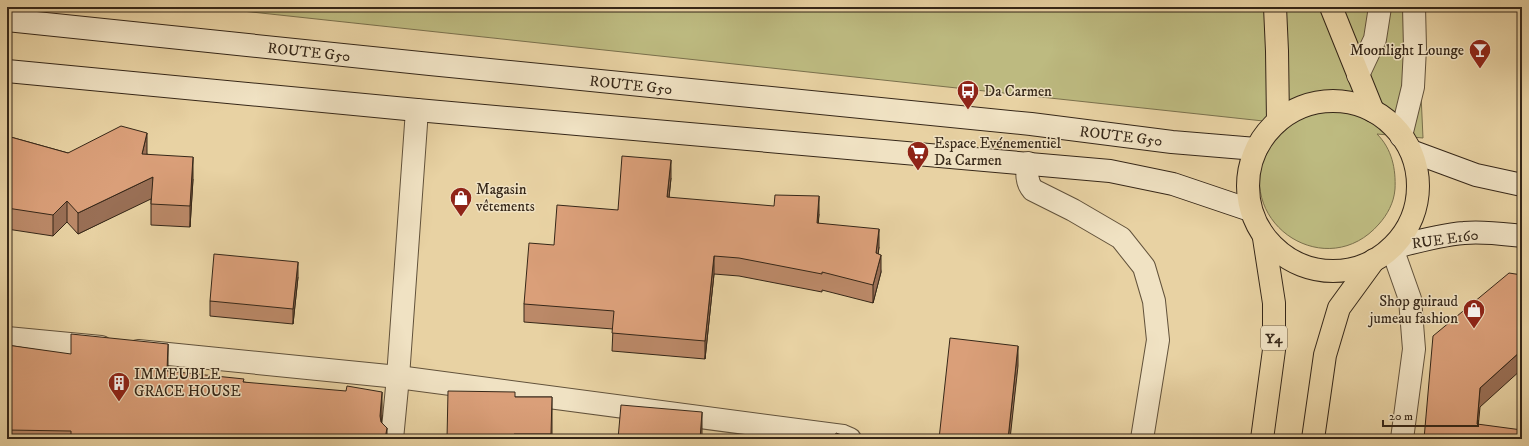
<svg xmlns="http://www.w3.org/2000/svg" width="1529" height="446" font-family="'IM FELL DW Pica',serif">
<style>
.green{fill:#bdba80;stroke:#7a704c}
.lines{fill:none;stroke-linecap:round;stroke-linejoin:round}
.street-casing{stroke:#62523b;stroke-width:24}
.secondary-casing{stroke:#362718;stroke-width:24}
.highway-casing{stroke:#362718;stroke-width:24}
.street{stroke:#f0e2c3;stroke-width:22}
.secondary{stroke:#f0e2c3;stroke-width:22}
.highway{stroke:#e8d2a3;stroke-width:22}
.wall{fill:#bb8968;stroke:#362718}
.shaded-wall{fill:#996f55;stroke:#362718}
.building{fill:#da9f79;stroke:#362718}
.labels{text-anchor:middle;stroke-width:3;stroke-linejoin:round;paint-order:stroke}
.shield{fill:#f0e2c3;stroke:#6e5f4b;stroke-width:1}
.shield-label{font-size:14px;font-weight:bold;fill:#362718}
.poi-label{font-size:15px;fill:#362718;stroke:#f0e2c3;text-anchor:start}
.street-label{font-size:15px;fill:#362718;stroke:#f0e2c3}
</style>
<rect width="100%" height="100%" fill="#e8d2a3"/>
<filter id="stains"><feTurbulence type="fractalNoise" baseFrequency=".005" numOctaves="4"/><feColorMatrix values="0 0 0 0 .2 0 0 0 0 .09 0 0 0 0 .02 0 0 0 .5 -.17"/></filter>
<radialGradient id="worn" r=".72"><stop offset=".6" stop-color="#630" stop-opacity="0"/><stop offset="1" stop-color="#630" stop-opacity=".3"/></radialGradient>
<path class="green" d="M 205,7 L 1417,7 L 1423,138 L 1377,134 C 1392,149 1396,169 1395,189 C 1394,203 1387,215 1379,224 C 1328,283 1236,226 1265,153 C 1268,147 1274,138 1279,133 C 1282,130 1288,128 1291,124 Z"/>
<g class="lines">
<g class="street-casing">
<g id="street">
<polyline points="1358,75 1375,39 1380,7"/>
<polyline points="1401,136 1413,87 1415,48 1414,7"/>
<path d="M 1028,163 C 1027,173 1026,182 1033,190 L 1073,210 L 1121,238 L 1144,267 L 1154,301 L 1158,340 L 1142,439"/>
<polyline points="1392,248 1410,299 1414,349 1402,439"/>
<polyline points="7,338 101,347"/>
<polyline points="138,351 398,377 843,436 850,439"/>
<polyline points="392,439 398,377 417,110"/>
</g>
</g>
<g class="secondary-casing">
<g id="secondary">
<polyline points="7,20 430,64 1031,124 1172,142 1256,149"/>
<polyline points="7,71 417,110 1110,171 1173,184 1250,210"/>
<polyline points="1411,151 1476,175 1522,185"/>
<path d="M 1392,248 C 1415,242 1439,235 1464,233 C 1483,231 1503,234 1522,236"/>
</g>
</g>
<g class="highway-casing">
<g id="highway">
<polyline points="1275,7 1277,51 1278,121"/>
<polyline points="1331,7 1373,111"/>
<circle cx="1333" cy="186" r="85"/>
<polyline points="1262,439 1274,350 1274,303 1264,238"/>
<polyline points="1313,439 1325,355 1339,308 1374,260"/>
</g>
</g>
<use href="#street" class="street"/>
<use href="#secondary" class="secondary"/>
<use href="#highway" class="highway"/>
</g>
<g class="wall">
<polygon points="7,136 68,153 147,154 193,179 190,227 151,225 151,198 78,234 67,222 53,236 7,229"/>
<polygon points="671,178 669,198 819,214 818,223 879,247 878,254 881,272 873,303 822,290 822,292 739,276 714,274 705,359 612,351 613,329 524,322 524,304 554,245 618,210"/>
<polygon points="298,277 293,324 210,316 210,301"/>
<polygon points="7,345 168,371 244,382 382,415 381,422 387,439 7,439"/>
<polygon points="515,397 552,397 552,439 447,439"/>
</g>
<g class="shaded-wall">
<polygon points="147,133 147,154 142,175 142,154"/>
<polygon points="193,157 193,179 190,227 190,206"/>
<polygon points="671,160 671,178 667,215 667,197"/>
<polygon points="153,177 153,198 78,234 78,213"/>
<polygon points="819,196 819,214 817,241 817,223"/>
<polygon points="67,201 67,222 53,236 53,215"/>
<polygon points="879,229 879,247 876,271 876,253"/>
<polygon points="881,255 881,272 873,303 873,285"/>
<polygon points="714,256 714,274 705,359 705,341"/>
<polygon points="298,262 298,277 293,324 293,309"/>
<polygon points="168,344 168,367 167,393 167,371"/>
<polygon points="1018,346 1018,366 1010,439 1008,439"/>
<polygon points="1522,350 1522,369 1480,407 1477,439 1477,424 1480,388"/>
<polygon points="382,392 382,415 380,438 380,416"/>
<polygon points="702,412 702,439 700,439"/>
<polygon points="387,428 387,439 385,439"/>
</g>
<g class="building">
<polygon points="121,126 147,133 142,154 193,157 190,206 151,204 153,177 78,213 67,201 53,215 7,208 7,136 68,153"/>
<polygon points="622,156 671,160 667,197 774,206 775,195 819,196 817,223 879,229 876,253 881,255 873,285 822,272 822,274 739,258 714,256 705,341 612,333 614,311 524,304 529,243 554,245 557,205 618,210"/>
<polygon points="214,254 298,262 293,309 210,301"/>
<polygon points="1509,273 1522,275 1522,350 1480,388 1477,424 1522,430 1522,439 1424,439 1433,336"/>
<polygon points="71,334 168,344 167,371 244,379 243,382 346,391 347,386 382,392 380,416 381,422 387,428 385,439 71,439 71,431 7,430 7,345 71,354"/>
<polygon points="950,338 1018,346 1008,439 939,439"/>
<polygon points="448,391 515,392 515,397 552,397 551,434 514,434 514,439 447,439"/>
<polygon points="621,405 702,412 700,439 618,439"/>
<polygon points="836,433 853,439 834,439"/>
</g>
<defs>
<g id="bar-pin" transform="scale(1.15)"><path d="M0 17L-7.5 6A9.5 9.5 0 1 1 7.5 6Z" fill="#8f2418" stroke="#f0e2c3"/><path d="M-6-5H6L.8 .8V4.5H3.5V6h-7V4.5H-.8V.8Z" fill="#fff"/></g>
<g id="bus-pin" transform="scale(1.15)"><path d="M0 17L-7.5 6A9.5 9.5 0 1 1 7.5 6Z" fill="#8f2418" stroke="#f0e2c3"/><path d="M-5-6H5V4H4V6H2V4H-2V6H-4V4H-5ZM-3.5-4V0h7V-4ZM-3.5 1.2v1.5H-2V1.2ZM2 1.2v1.5H3.5V1.2Z" fill="#fff"/></g>
<g id="supermarket-pin" transform="scale(1.15)"><path d="M0 17L-7.5 6A9.5 9.5 0 1 1 7.5 6Z" fill="#8f2418" stroke="#f0e2c3"/><path d="M-6-5.5h2.5l.6 2H6L4.5 2H-2.5L-4.4-4H-6ZM-1.5 3.2a1.3 1.3 0 1 0 .1 0ZM3 3.2a1.3 1.3 0 1 0 .1 0Z" fill="#fff"/></g>
<g id="shop-pin" transform="scale(1.15)"><path d="M0 17L-7.5 6A9.5 9.5 0 1 1 7.5 6Z" fill="#8f2418" stroke="#f0e2c3"/><path d="M-5-2.5h2.3a2.7 3.5 0 0 1 5.4 0H5L5.5 6h-11ZM-1.5-2.5h3a1.5 2.3 0 0 0-3 0Z" fill="#fff"/></g>
<g id="building-pin" transform="scale(1.15)"><path d="M0 17L-7.5 6A9.5 9.5 0 1 1 7.5 6Z" fill="#8f2418" stroke="#f0e2c3"/><path d="M-4-6H4V6H1V3H-1V6H-4ZM-2.5-4.3h1.7v1.8h-1.7ZM.8-4.3h1.7v1.8H.8ZM-2.5-1h1.7V.8h-1.7ZM.8-1h1.7V.8H.8Z" fill="#fff"/></g>
</defs>
<g fill-rule="evenodd">
<use href="#bar-pin" x="1480" y="50"/>
<use href="#bus-pin" x="968" y="91"/>
<use href="#supermarket-pin" x="918" y="152"/>
<use href="#shop-pin" x="461" y="198"/>
<use href="#shop-pin" x="1474" y="310"/>
<use href="#building-pin" x="119" y="383"/>
</g>
<g class="labels">
<rect class="shield" x="1261" y="326" width="26" height="24" rx="3"/>
<g class="shield-label">
<text x="1274" y="343">Y4</text>
</g>
<g class="poi-label">
<text x="1464" y="55" text-anchor="end">Moonlight Lounge</text>
<text x="984" y="96">Da Carmen</text>
<text x="934" y="148">Espace Evénementiel<tspan x="934" dy="17">Da Carmen</tspan></text>
<text x="476" y="194">Magasin<tspan x="476" dy="17">vêtements</tspan></text>
<text x="1458" y="306" text-anchor="end">Shop guiraud<tspan x="1458" dy="17">jumeau fashion</tspan></text>
<text x="134" y="379">IMMEUBLE<tspan x="134" dy="17">GRACE HOUSE</tspan></text>
</g>
<g class="street-label">
<text transform="translate(309 52) rotate(6)" y="5">ROUTE G50</text>
<text transform="translate(631 85) rotate(6)" y="5">ROUTE G50</text>
<text transform="translate(1121 136) rotate(7)" y="5">ROUTE G50</text>
<text transform="translate(1445 239) rotate(-8)" y="5">RUE E160</text>
</g>
</g>
<rect width="1529" height="446" fill="none" stroke="#e8d2a3" stroke-width="24"/>
<rect x="8" y="8" width="1513" height="430" fill="none" stroke="#362718" stroke-width="2"/>
<rect x="12" y="12" width="1505" height="422" fill="none" stroke="#362718"/>
<path d="M1383 420v6h95v-6" fill="none" stroke="#362718" stroke-width="2"/>
<text x="1389" y="420" font-size="12" fill="#362718" stroke="#f0e2c3" stroke-width="3" paint-order="stroke">20 m</text>
<rect width="100%" height="100%" filter="url(#stains)"/>
<rect width="100%" height="100%" fill="url(#worn)"/>
</svg>
